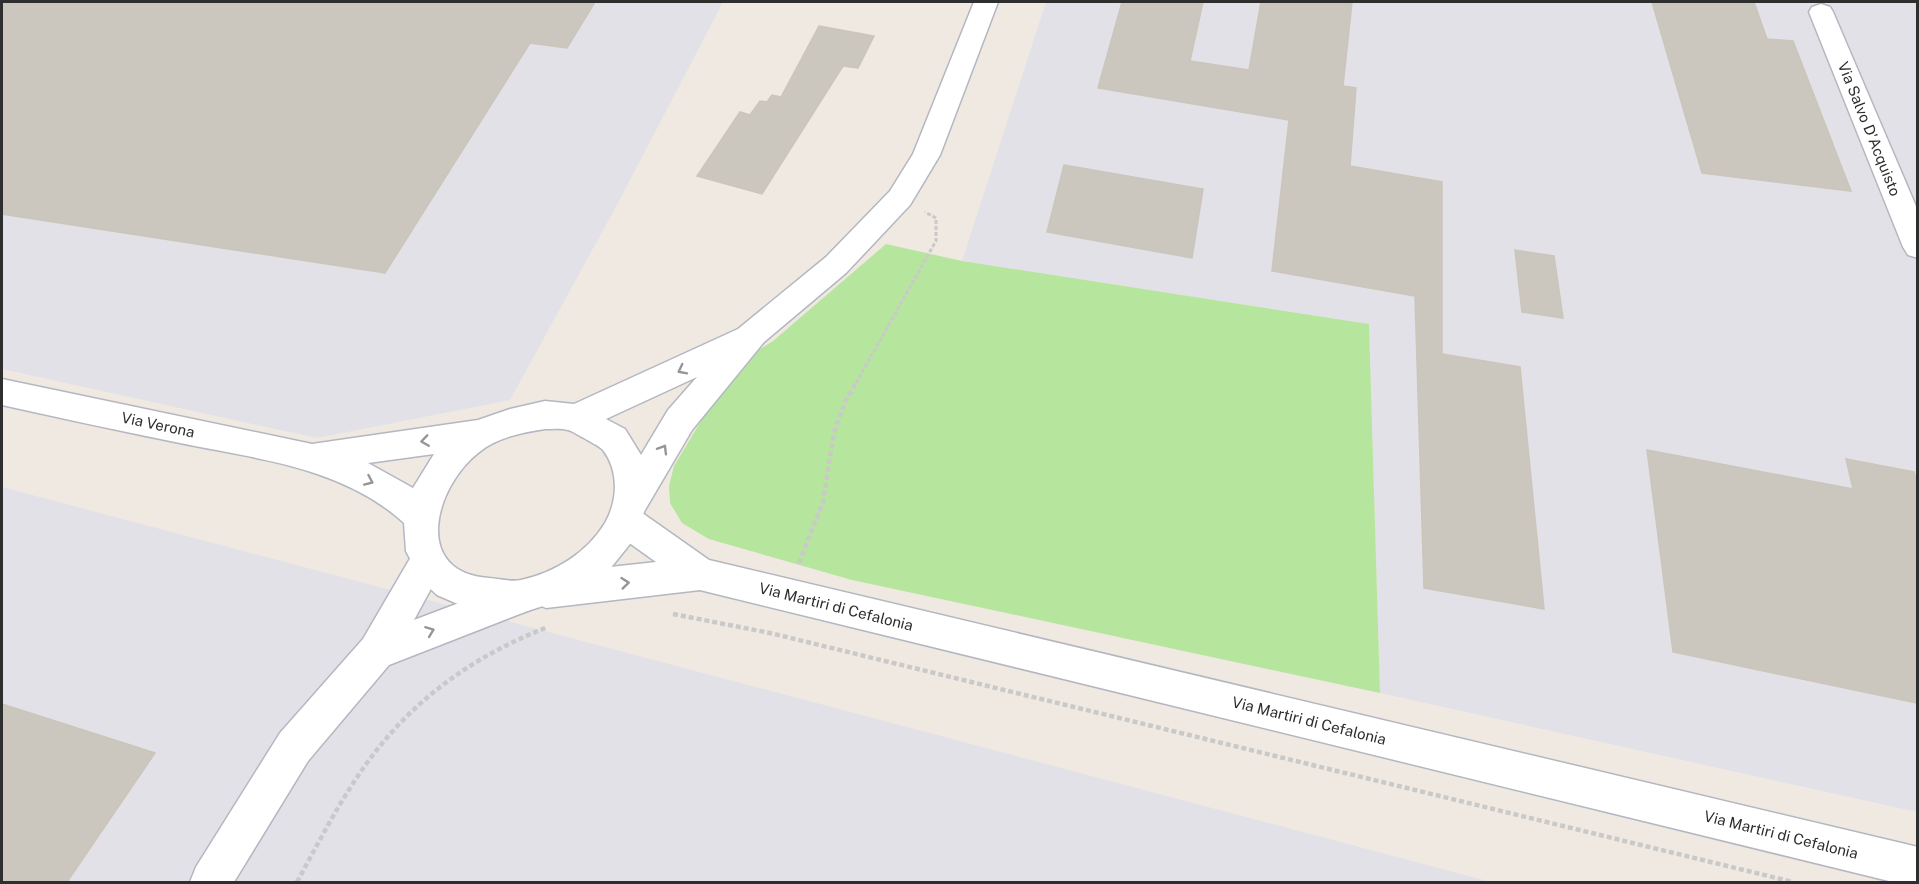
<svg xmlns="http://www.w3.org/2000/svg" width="1919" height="884" font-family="'Public Sans',sans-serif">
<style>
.industrial{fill:#e3e1e8}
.green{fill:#b6e59e}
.building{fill:#cbc7bf;stroke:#cbc5ba;stroke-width:1.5}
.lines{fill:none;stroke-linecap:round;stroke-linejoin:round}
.minor-casing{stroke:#b4b7c1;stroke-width:3}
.tertiary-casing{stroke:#b4b7c1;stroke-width:3}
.path-far1{stroke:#c9c9c9;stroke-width:3;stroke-dasharray:4 2;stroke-linecap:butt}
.path{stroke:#c9c9c9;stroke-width:4.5;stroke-dasharray:5 3;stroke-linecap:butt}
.minor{fill:#fff;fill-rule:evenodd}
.tertiary{fill:#fff;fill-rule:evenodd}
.oneway{stroke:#969696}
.labels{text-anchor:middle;stroke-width:6;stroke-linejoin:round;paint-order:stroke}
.street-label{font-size:15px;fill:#2e2e2e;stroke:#fff}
</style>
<rect width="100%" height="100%" fill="#efe9e1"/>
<g class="industrial">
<polygon points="2,2 723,2 618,203 510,400 317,438 2,369"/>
<polygon points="1046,2 1917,2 1917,812 1380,693 1369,324 962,261"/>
<polygon points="2,487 1491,882 2,882"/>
</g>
<polygon class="green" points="886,244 962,261 1369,324 1380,693 852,580 709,539 682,523 670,503 669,486 674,466 713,401 752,354 773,341"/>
<g class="building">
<polygon points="2,2 595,2 567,48 530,43 385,273 2,214"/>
<polygon points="1122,2 1203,2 1190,61 1249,70 1261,2 1352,2 1343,86 1356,88 1350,166 1442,182 1442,354 1520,367 1544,609 1424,588 1415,296 1272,271 1289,120 1098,88"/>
<polygon points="1652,2 1754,2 1767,39 1793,41 1851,191 1702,173"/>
<polygon points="819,26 874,36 858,68 843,66 762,194 697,176 740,112 750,115 760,101 767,102 772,95 781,97"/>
<polygon points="1064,165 1203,189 1192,258 1047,232"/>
<polygon points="1515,250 1554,256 1563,318 1522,312"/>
<polygon points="1647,450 1853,489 1846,459 1914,472 1917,483 1917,703 1673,652"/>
<polygon points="2,704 155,753 67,882 2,882"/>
</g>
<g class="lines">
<g class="minor-casing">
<g id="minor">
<polygon points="1821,4 1830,7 1833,12 1918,211 1918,258 1908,255 1903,247 1809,12 1812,7"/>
<polygon points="626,506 638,510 709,560 1918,847 1918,882 1893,882 700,590 546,608 533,602 530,610 389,665 308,761 234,882 190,882 196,867 280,733 363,639 415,550 428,545 441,550 446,561 414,620 517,581 530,587 533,579 546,574 656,562 614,532 609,521 614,510"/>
</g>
</g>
<g class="tertiary-casing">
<path id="tertiary" d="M 974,2 L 998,2 L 940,155 L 910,205 L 846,273 L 764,342 L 692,430 L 645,510 L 630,544 L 605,575 L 571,597 L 518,614 L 474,611 L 437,595 L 421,580 L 406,551 L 404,523 C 343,467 257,459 180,443 C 120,431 61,418 2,405 L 2,379 L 312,444 L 478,420 L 510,409 L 545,401 L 574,404 L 738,329 L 826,257 L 890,191 L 913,154 ZM 697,377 L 668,410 L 641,455 L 625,429 L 606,419 ZM 545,429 C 552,429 561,428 568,430 C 573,431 579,436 584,438 C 590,442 598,445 603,450 C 619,471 618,500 605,523 C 587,553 554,573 521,580 C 511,582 499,579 489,578 C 412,573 434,488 478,453 C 497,437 521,433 545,429 ZM 434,454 L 413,488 L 368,463 Z"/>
</g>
<polyline class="path-far1" points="856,383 936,241 936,218 925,212"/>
<g class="path">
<polyline points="799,563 823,502 834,432 845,402 857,381"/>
<polyline points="673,614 770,633 1793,882"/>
<path d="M 297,882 C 319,842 340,800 367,763 C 413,699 475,655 548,627"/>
</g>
<use href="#minor" class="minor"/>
<use href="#tertiary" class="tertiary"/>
</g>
<defs><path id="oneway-chevron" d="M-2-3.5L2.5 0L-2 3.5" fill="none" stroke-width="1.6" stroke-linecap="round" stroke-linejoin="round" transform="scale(1.5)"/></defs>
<g class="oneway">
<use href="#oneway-chevron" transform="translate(682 370) rotate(153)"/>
<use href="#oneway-chevron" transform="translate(425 441) rotate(172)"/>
<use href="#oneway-chevron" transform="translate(663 449) rotate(-59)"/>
<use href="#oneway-chevron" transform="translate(369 481) rotate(24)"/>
<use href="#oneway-chevron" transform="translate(625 583) rotate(-6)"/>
<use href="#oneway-chevron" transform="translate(430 631) rotate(-21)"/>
</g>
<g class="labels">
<g class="street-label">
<text transform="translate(1869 129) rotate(68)" y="5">Via Salvo D'Acquisto</text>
<text transform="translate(158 425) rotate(12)" y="5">Via Verona</text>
<text transform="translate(836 607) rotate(14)" y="5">Via Martiri di Cefalonia</text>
<text transform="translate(1309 721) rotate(14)" y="5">Via Martiri di Cefalonia</text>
<text transform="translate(1781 835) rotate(14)" y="5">Via Martiri di Cefalonia</text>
</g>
</g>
<rect width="1919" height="884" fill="none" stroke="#2e2e2e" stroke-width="6"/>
</svg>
